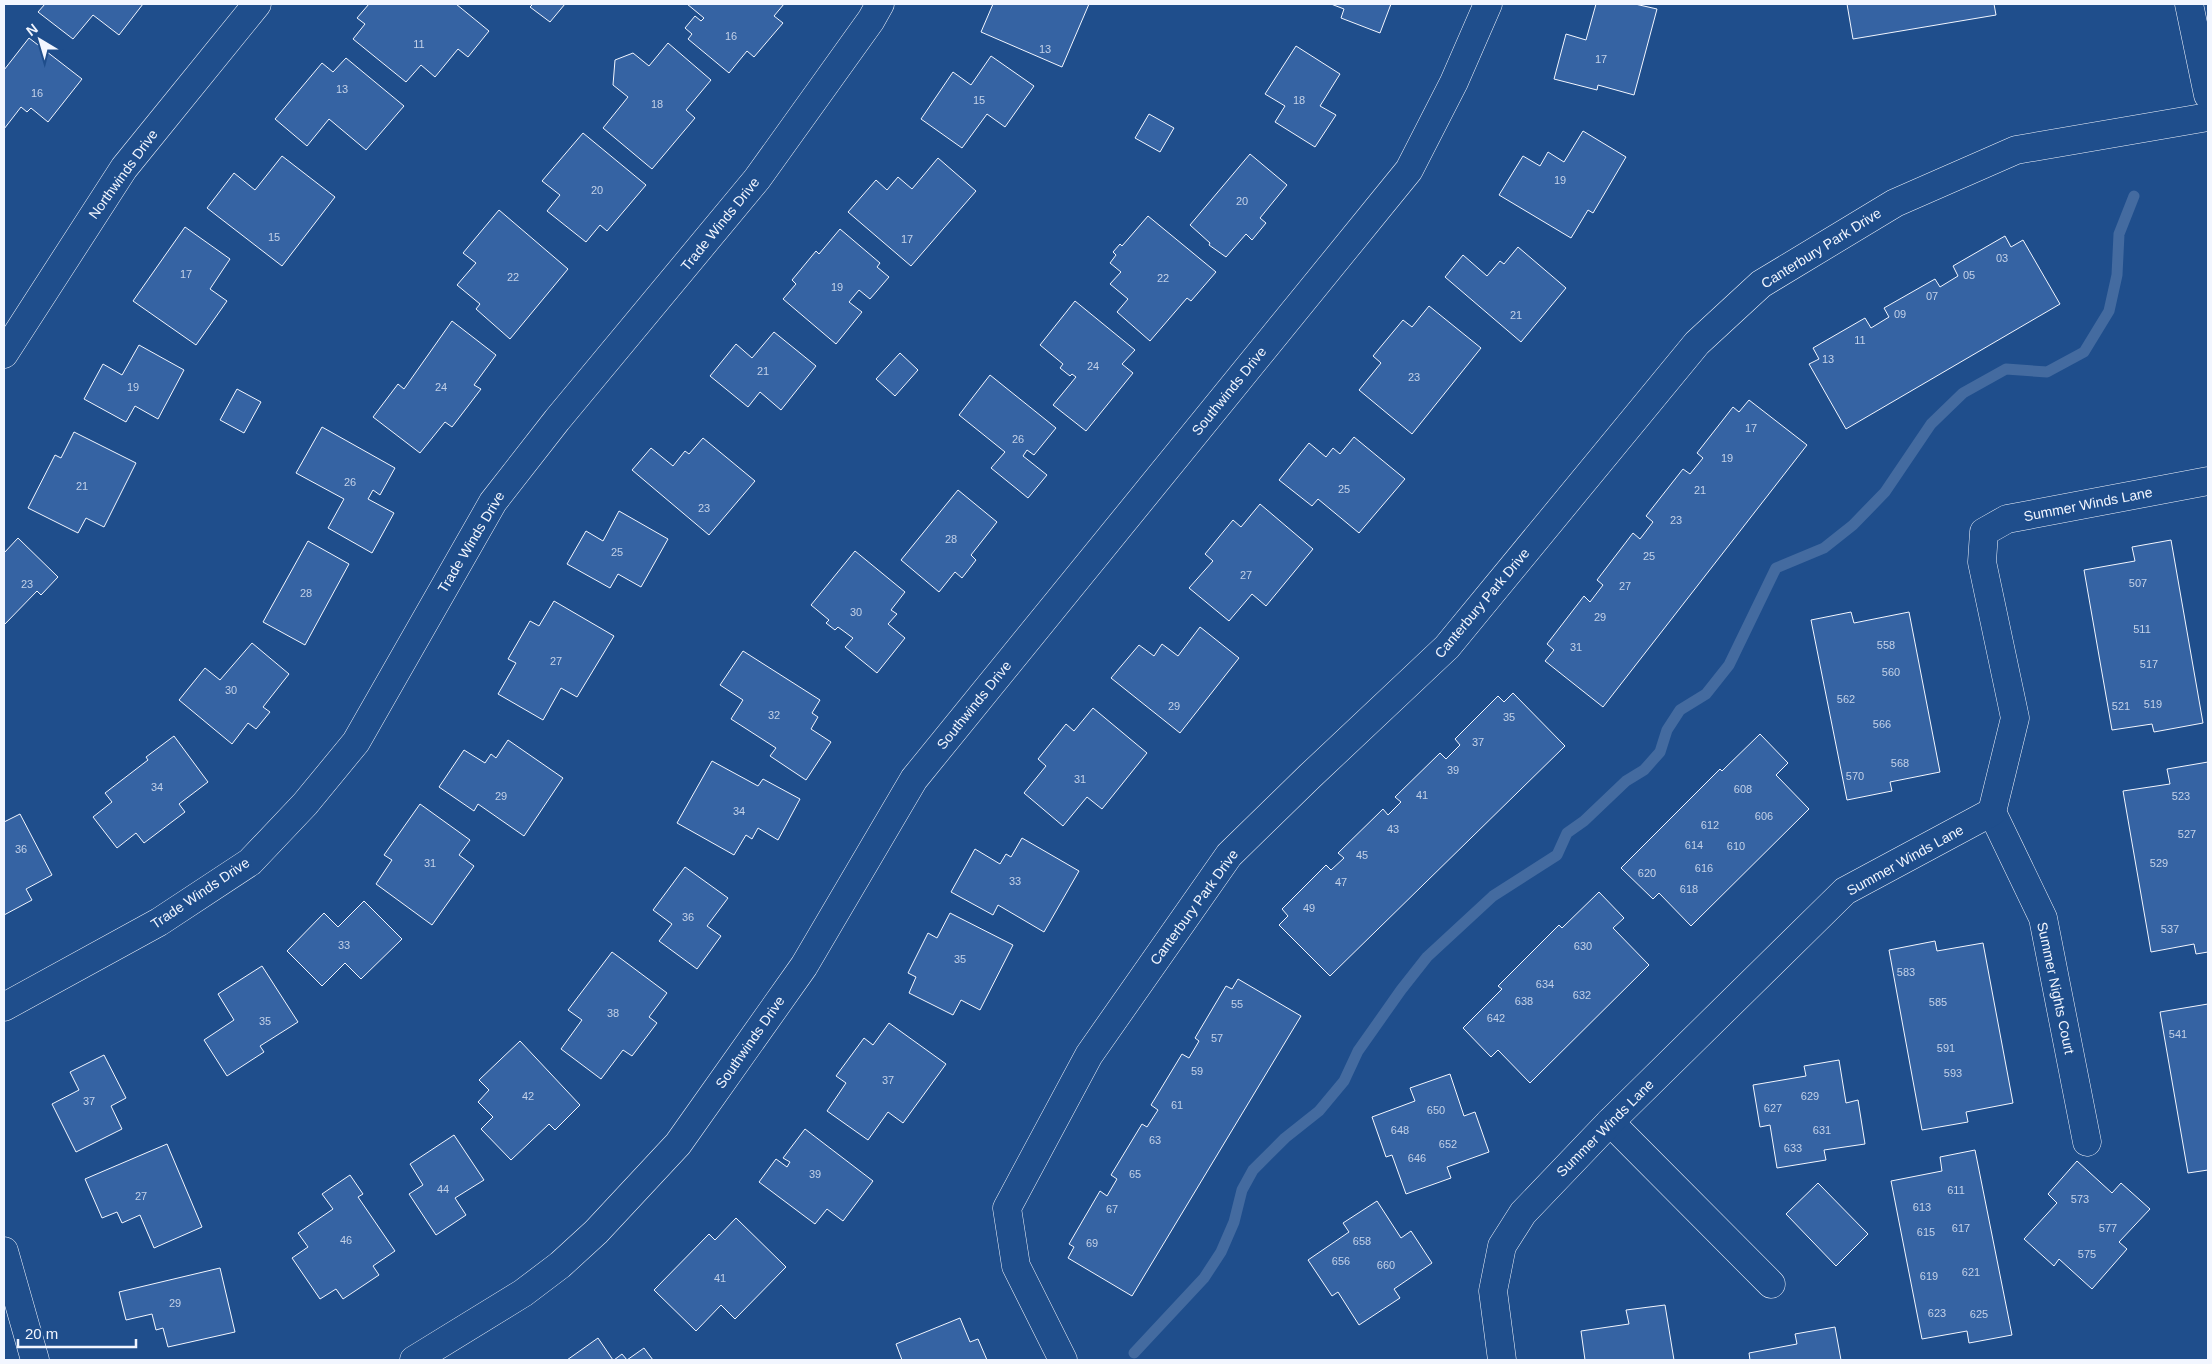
<svg xmlns="http://www.w3.org/2000/svg" width="2212" height="1364" font-family="Arial,sans-serif">
<style>
.lines{fill:none;stroke-linecap:round;stroke-linejoin:round}
.stream{stroke:#446ba0;stroke-width:11}
.building{fill:#3563a3;stroke:#f2f6ff}
.minor-casing{stroke:#f2f6ff;stroke-width:29}
.major-casing{stroke:#f2f6ff;stroke-width:29}
.minor{stroke:#1f4e8c;stroke-width:28}
.major{stroke:#1f4e8c;stroke-width:28}
.labels{text-anchor:middle;stroke-width:4;stroke-linejoin:round;paint-order:stroke}
.number-label{font-size:11px;fill:#c3d1e8}
.street-label{font-size:14px;fill:#f2f6ff;stroke:#1f4e8c}
</style>
<rect width="100%" height="100%" fill="#1f4e8c"/>
<g class="lines">
<polyline class="stream" points="1134,1353 1204,1278 1221,1252 1234,1222 1242,1190 1253,1170 1285,1138 1319,1111 1344,1081 1358,1051 1401,990 1427,957 1493,896 1557,855 1567,833 1584,821 1626,781 1644,770 1660,752 1667,730 1680,710 1706,694 1729,665 1776,568 1824,548 1853,525 1885,492 1931,424 1963,393 2006,369 2047,372 2084,352 2109,311 2117,275 2119,234 2134,196"/>
</g>
<g class="building">
<polygon points="45,4 143,4 119,35 93,15 73,39 38,12"/>
<polygon points="369,4 456,4 489,31 468,57 458,49 435,77 421,65 406,82 353,39 365,24 357,18"/>
<polygon points="533,4 565,4 550,22 530,7"/>
<polygon points="687,4 784,4 774,16 783,23 754,57 747,51 729,73 688,39 692,34 685,28 695,16 701,21 704,18"/>
<polygon points="993,4 1089,4 1062,67 981,32"/>
<polygon points="1331,4 1391,4 1380,33 1341,18 1344,9"/>
<polygon points="1596,4 1635,4 1657,9 1634,95 1598,85 1597,90 1554,79 1566,34 1586,40"/>
<polygon points="1847,4 1994,4 1996,15 1853,39"/>
<polygon points="29,38 82,79 48,122 31,108 27,112 21,107 4,129 4,70"/>
<polygon points="668,43 711,80 686,110 695,118 652,169 603,128 628,97 613,85 615,60 633,53 649,66"/>
<polygon points="1296,46 1340,74 1320,106 1336,115 1315,147 1275,122 1285,106 1265,94"/>
<polygon points="991,56 1034,86 1005,127 987,114 962,148 921,119 953,72 971,85"/>
<polygon points="346,58 404,106 366,150 329,119 307,146 275,119 322,63 333,72"/>
<polygon points="1149,114 1174,128 1160,152 1135,138"/>
<polygon points="1583,131 1626,157 1593,213 1588,210 1571,238 1499,195 1523,156 1540,166 1548,152 1564,162"/>
<polygon points="583,133 646,185 607,231 600,225 586,242 547,211 560,195 542,181"/>
<polygon points="1250,154 1287,185 1260,218 1266,223 1252,240 1246,234 1226,257 1209,245 1210,243 1190,225"/>
<polygon points="282,156 335,197 282,266 207,208 234,173 255,190"/>
<polygon points="938,158 976,191 911,266 848,212 876,180 887,190 898,177 912,189"/>
<polygon points="499,210 568,269 510,339 476,309 480,304 457,285 476,263 463,253"/>
<polygon points="1148,216 1216,272 1191,301 1187,298 1150,341 1117,312 1128,299 1110,284 1121,272 1110,263 1116,255 1113,252 1120,244 1122,246"/>
<polygon points="185,227 230,259 210,289 227,301 196,345 133,301"/>
<polygon points="840,229 880,263 877,267 889,277 870,299 859,290 849,302 862,312 836,344 783,299 796,284 792,280 816,251 819,254"/>
<polygon points="2005,236 2011,247 2023,240 2060,304 1846,429 1809,364 1819,359 1813,348 1865,318 1871,328 1889,317 1884,308 1935,279 1940,287 1958,276 1953,266"/>
<polygon points="1518,247 1566,288 1521,342 1445,277 1463,255 1487,276 1500,261 1504,264"/>
<polygon points="1075,301 1135,350 1122,364 1133,373 1086,431 1053,405 1076,377 1072,374 1070,376 1060,368 1063,364 1040,345"/>
<polygon points="1429,306 1481,348 1412,434 1359,390 1381,363 1373,356 1403,320 1412,327"/>
<polygon points="452,321 496,355 474,385 481,389 452,427 445,422 420,453 373,417 398,384 404,389"/>
<polygon points="774,332 816,366 781,410 760,392 748,407 710,376 736,344 752,358"/>
<polygon points="139,345 184,370 158,419 135,406 126,422 84,399 103,364 122,375"/>
<polygon points="900,353 918,370 895,396 876,379"/>
<polygon points="990,375 1056,428 1034,455 1027,450 1023,456 1047,475 1028,498 991,468 1005,452 959,415"/>
<polygon points="237,389 261,402 244,433 220,420"/>
<polygon points="1749,400 1807,445 1603,707 1545,661 1554,650 1547,644 1584,596 1590,602 1603,585 1597,580 1633,533 1640,539 1653,522 1646,516 1683,469 1690,474 1703,458 1697,453 1733,407 1739,412"/>
<polygon points="322,427 395,468 380,495 373,490 368,499 394,513 372,553 328,528 344,499 296,473"/>
<polygon points="74,432 136,463 104,527 86,518 78,533 28,508 55,455 61,458"/>
<polygon points="1354,437 1405,479 1359,533 1318,499 1312,506 1279,480 1309,443 1326,457 1333,448 1340,454"/>
<polygon points="703,438 755,481 709,535 632,470 651,448 673,466 685,451 689,454"/>
<polygon points="958,490 997,522 971,555 976,560 962,578 955,572 939,592 901,560"/>
<polygon points="1260,504 1313,549 1266,606 1252,594 1229,621 1189,588 1213,561 1205,554 1233,520 1241,527"/>
<polygon points="619,511 668,539 641,587 618,574 610,588 567,564 586,531 603,541"/>
<polygon points="18,538 58,577 41,595 37,591 4,625 4,553"/>
<polygon points="2171,540 2203,723 2154,732 2152,724 2112,730 2084,570 2135,561 2132,547"/>
<polygon points="308,541 349,564 305,645 263,622"/>
<polygon points="855,551 905,592 891,610 897,614 888,624 905,638 877,673 845,647 853,638 838,627 835,630 826,623 829,620 811,605"/>
<polygon points="554,601 614,636 577,697 561,688 543,720 498,694 516,663 508,659 530,621 539,626"/>
<polygon points="1851,612 1854,623 1909,612 1940,772 1890,782 1892,791 1847,800 1811,620"/>
<polygon points="1200,627 1239,658 1180,733 1111,678 1139,645 1154,656 1162,644 1178,656"/>
<polygon points="252,643 289,674 263,707 270,712 256,729 248,723 232,744 179,700 205,668 220,680"/>
<polygon points="743,651 820,700 812,713 818,717 811,729 831,742 806,780 770,756 776,748 731,719 743,700 720,685"/>
<polygon points="1513,693 1565,746 1330,976 1279,925 1288,916 1282,909 1326,865 1331,870 1344,858 1338,853 1383,809 1388,815 1401,802 1395,797 1440,753 1446,759 1460,745 1455,739 1498,696 1504,702"/>
<polygon points="1093,708 1147,753 1102,809 1087,797 1063,826 1024,793 1046,766 1038,759 1066,724 1074,731"/>
<polygon points="1760,734 1788,763 1776,775 1809,809 1691,926 1659,893 1653,899 1621,868 1720,769 1722,771"/>
<polygon points="174,736 208,782 179,804 185,812 144,843 136,833 117,848 93,817 112,802 105,793 148,760 146,757"/>
<polygon points="508,740 563,778 524,836 478,804 474,811 439,787 464,750 485,763 491,754 496,758"/>
<polygon points="712,761 758,786 763,779 800,799 778,840 758,828 752,839 746,835 734,855 677,823"/>
<polygon points="2208,762 2208,952 2196,954 2194,944 2151,952 2123,791 2170,784 2167,769"/>
<polygon points="420,804 470,840 459,855 474,866 432,925 376,884 392,860 384,855"/>
<polygon points="20,814 52,875 26,889 32,900 4,915 4,822"/>
<polygon points="1022,838 1079,871 1044,932 998,905 993,915 951,892 975,849 1000,864 1006,854 1011,857"/>
<polygon points="685,867 728,898 707,926 721,936 697,969 659,941 672,924 653,910"/>
<polygon points="1599,892 1624,918 1613,928 1649,965 1530,1083 1498,1050 1491,1057 1463,1028 1502,989 1498,986 1559,925 1562,928"/>
<polygon points="364,901 402,939 361,979 345,963 322,986 287,951 324,913 338,927"/>
<polygon points="950,913 1013,945 980,1010 961,1000 953,1015 909,993 916,977 908,973 928,933 937,938"/>
<polygon points="1935,941 1937,951 1983,943 2013,1103 1966,1112 1968,1122 1922,1130 1889,950"/>
<polygon points="612,952 667,993 649,1017 657,1023 632,1056 623,1050 601,1079 561,1049 582,1020 568,1010"/>
<polygon points="262,966 298,1022 260,1046 264,1052 227,1076 204,1040 234,1020 218,994"/>
<polygon points="1238,979 1301,1016 1132,1296 1068,1258 1074,1247 1069,1244 1100,1191 1107,1196 1117,1179 1111,1175 1142,1124 1147,1127 1158,1110 1151,1105 1182,1054 1189,1058 1199,1041 1195,1038 1226,986 1232,989"/>
<polygon points="2208,1004 2208,1170 2188,1173 2160,1012"/>
<polygon points="889,1023 946,1064 903,1123 888,1112 868,1140 827,1111 846,1083 836,1076 864,1038 873,1045"/>
<polygon points="520,1041 580,1105 555,1130 549,1124 511,1160 481,1129 493,1117 478,1102 489,1090 479,1080"/>
<polygon points="104,1055 126,1098 111,1106 122,1129 76,1152 52,1104 79,1090 70,1072"/>
<polygon points="1839,1060 1846,1103 1858,1100 1865,1144 1824,1150 1826,1160 1777,1168 1770,1125 1760,1127 1753,1085 1806,1076 1804,1066"/>
<polygon points="1450,1074 1464,1116 1475,1112 1489,1152 1447,1167 1451,1178 1406,1194 1392,1155 1386,1157 1372,1117 1415,1101 1410,1088"/>
<polygon points="805,1129 873,1181 843,1221 827,1209 815,1224 759,1182 776,1159 787,1167 790,1162 783,1158"/>
<polygon points="454,1135 484,1180 455,1198 466,1215 436,1235 409,1194 423,1185 410,1164"/>
<polygon points="167,1144 202,1227 154,1248 140,1215 122,1223 117,1212 102,1218 85,1179"/>
<polygon points="1975,1150 2012,1335 1969,1343 1967,1331 1922,1339 1891,1181 1942,1171 1940,1157"/>
<polygon points="2077,1161 2112,1193 2121,1183 2150,1209 2119,1242 2127,1249 2092,1289 2059,1259 2054,1266 2024,1239 2057,1203 2048,1194"/>
<polygon points="350,1175 363,1194 358,1197 395,1251 373,1266 379,1275 343,1299 336,1289 320,1299 292,1258 308,1247 298,1233 333,1209 322,1194"/>
<polygon points="1818,1183 1868,1234 1836,1266 1786,1214"/>
<polygon points="1377,1201 1401,1238 1411,1231 1432,1263 1394,1289 1400,1298 1359,1325 1338,1292 1332,1296 1308,1260 1349,1232 1343,1223"/>
<polygon points="736,1218 786,1267 735,1319 721,1305 696,1331 654,1290 709,1234 715,1240"/>
<polygon points="220,1268 235,1332 168,1347 163,1328 156,1330 152,1314 126,1320 119,1292"/>
<polygon points="1665,1305 1674,1360 1585,1360 1581,1331 1629,1324 1626,1310"/>
<polygon points="960,1318 970,1342 978,1339 987,1360 902,1360 896,1344"/>
<polygon points="1835,1327 1841,1360 1750,1360 1749,1353 1797,1344 1795,1334"/>
<polygon points="598,1338 613,1360 567,1360"/>
<polygon points="644,1348 653,1360 614,1360 622,1354 627,1360"/>
</g>
<g class="lines">
<g class="minor-casing">
<g id="minor">
<polyline points="4,354 124,168 257,4"/>
<polyline points="1992,812 2043,918 2087,1142"/>
<polyline points="4,1007 159,922 250,862 305,804 356,742 493,502 557,420 757,179 871,20 880,4"/>
<polyline points="1610,1122 1771,1284"/>
<polyline points="4,1251 35,1360"/>
<polyline points="414,1360 523,1293 560,1265 596,1232 678,1144 804,966 914,779 1409,170 1454,82 1488,4"/>
<polyline points="1063,1360 1016,1266 1007,1208 1089,1055 1229,855 1310,776 1447,647 1697,343 1761,284 1895,203 2016,150 2208,117"/>
<polyline points="1502,1360 1493,1291 1502,1246 1523,1213 1610,1122 1845,891 1992,812 2015,718 1982,562 1984,532 2007,519 2208,481"/>
</g>
</g>
<g class="major-casing">
<polyline id="major" points="2189,4 2208,95"/>
</g>
<use href="#minor" class="minor"/>
<use href="#major" class="major"/>
</g>
<g class="labels">
<g class="number-label">
<text x="731" y="40">16</text>
<text x="419" y="48">11</text>
<text x="1045" y="53">13</text>
<text x="1601" y="63">17</text>
<text x="342" y="93">13</text>
<text x="37" y="97">16</text>
<text x="979" y="104">15</text>
<text x="1299" y="104">18</text>
<text x="657" y="108">18</text>
<text x="1560" y="184">19</text>
<text x="597" y="194">20</text>
<text x="1242" y="205">20</text>
<text x="274" y="241">15</text>
<text x="907" y="243">17</text>
<text x="2002" y="262">03</text>
<text x="186" y="278">17</text>
<text x="1969" y="279">05</text>
<text x="513" y="281">22</text>
<text x="1163" y="282">22</text>
<text x="837" y="291">19</text>
<text x="1932" y="300">07</text>
<text x="1900" y="318">09</text>
<text x="1516" y="319">21</text>
<text x="1860" y="344">11</text>
<text x="1828" y="363">13</text>
<text x="1093" y="370">24</text>
<text x="763" y="375">21</text>
<text x="1414" y="381">23</text>
<text x="133" y="391">19</text>
<text x="441" y="391">24</text>
<text x="1751" y="432">17</text>
<text x="1018" y="443">26</text>
<text x="1727" y="462">19</text>
<text x="350" y="486">26</text>
<text x="82" y="490">21</text>
<text x="1344" y="493">25</text>
<text x="1700" y="494">21</text>
<text x="704" y="512">23</text>
<text x="1676" y="524">23</text>
<text x="951" y="543">28</text>
<text x="617" y="556">25</text>
<text x="1649" y="560">25</text>
<text x="1246" y="579">27</text>
<text x="2138" y="587">507</text>
<text x="27" y="588">23</text>
<text x="1625" y="590">27</text>
<text x="306" y="597">28</text>
<text x="856" y="616">30</text>
<text x="1600" y="621">29</text>
<text x="2142" y="633">511</text>
<text x="1886" y="649">558</text>
<text x="1576" y="651">31</text>
<text x="556" y="665">27</text>
<text x="2149" y="668">517</text>
<text x="1891" y="676">560</text>
<text x="231" y="694">30</text>
<text x="1846" y="703">562</text>
<text x="2153" y="708">519</text>
<text x="1174" y="710">29</text>
<text x="2121" y="710">521</text>
<text x="774" y="719">32</text>
<text x="1509" y="721">35</text>
<text x="1882" y="728">566</text>
<text x="1478" y="746">37</text>
<text x="1900" y="767">568</text>
<text x="1453" y="774">39</text>
<text x="1855" y="780">570</text>
<text x="1080" y="783">31</text>
<text x="157" y="791">34</text>
<text x="1743" y="793">608</text>
<text x="1422" y="799">41</text>
<text x="501" y="800">29</text>
<text x="2181" y="800">523</text>
<text x="739" y="815">34</text>
<text x="1764" y="820">606</text>
<text x="1710" y="829">612</text>
<text x="1393" y="833">43</text>
<text x="2187" y="838">527</text>
<text x="1694" y="849">614</text>
<text x="1736" y="850">610</text>
<text x="21" y="853">36</text>
<text x="1362" y="859">45</text>
<text x="430" y="867">31</text>
<text x="2159" y="867">529</text>
<text x="1704" y="872">616</text>
<text x="1647" y="877">620</text>
<text x="1015" y="885">33</text>
<text x="1341" y="886">47</text>
<text x="1689" y="893">618</text>
<text x="1309" y="912">49</text>
<text x="688" y="921">36</text>
<text x="2170" y="933">537</text>
<text x="344" y="949">33</text>
<text x="1583" y="950">630</text>
<text x="960" y="963">35</text>
<text x="1906" y="976">583</text>
<text x="1545" y="988">634</text>
<text x="1582" y="999">632</text>
<text x="1524" y="1005">638</text>
<text x="1938" y="1006">585</text>
<text x="1237" y="1008">55</text>
<text x="613" y="1017">38</text>
<text x="1496" y="1022">642</text>
<text x="265" y="1025">35</text>
<text x="2178" y="1038">541</text>
<text x="1217" y="1042">57</text>
<text x="1946" y="1052">591</text>
<text x="1197" y="1075">59</text>
<text x="1953" y="1077">593</text>
<text x="888" y="1084">37</text>
<text x="528" y="1100">42</text>
<text x="1810" y="1100">629</text>
<text x="89" y="1105">37</text>
<text x="1177" y="1109">61</text>
<text x="1773" y="1112">627</text>
<text x="1436" y="1114">650</text>
<text x="1400" y="1134">648</text>
<text x="1822" y="1134">631</text>
<text x="1155" y="1144">63</text>
<text x="1448" y="1148">652</text>
<text x="1793" y="1152">633</text>
<text x="1417" y="1162">646</text>
<text x="815" y="1178">39</text>
<text x="1135" y="1178">65</text>
<text x="443" y="1193">44</text>
<text x="1956" y="1194">611</text>
<text x="141" y="1200">27</text>
<text x="2080" y="1203">573</text>
<text x="1922" y="1211">613</text>
<text x="1112" y="1213">67</text>
<text x="1961" y="1232">617</text>
<text x="2108" y="1232">577</text>
<text x="1926" y="1236">615</text>
<text x="346" y="1244">46</text>
<text x="1362" y="1245">658</text>
<text x="1092" y="1247">69</text>
<text x="2087" y="1258">575</text>
<text x="1341" y="1265">656</text>
<text x="1386" y="1269">660</text>
<text x="1971" y="1276">621</text>
<text x="1929" y="1280">619</text>
<text x="720" y="1282">41</text>
<text x="175" y="1307">29</text>
<text x="1937" y="1317">623</text>
<text x="1979" y="1318">625</text>
</g>
<g class="street-label">
<text transform="translate(123 174) rotate(-54)" y="5">Northwinds Drive</text>
<text transform="translate(720 224) rotate(-51)" y="5">Trade Winds Drive</text>
<text transform="translate(1821 248) rotate(-32)" y="5">Canterbury Park Drive</text>
<text transform="translate(1229 391) rotate(-51)" y="5">Southwinds Drive</text>
<text transform="translate(2088 504) rotate(-11)" y="5">Summer Winds Lane</text>
<text transform="translate(471 542) rotate(-59)" y="5">Trade Winds Drive</text>
<text transform="translate(1482 603) rotate(-50)" y="5">Canterbury Park Drive</text>
<text transform="translate(974 705) rotate(-51)" y="5">Southwinds Drive</text>
<text transform="translate(1905 860) rotate(-29)" y="5">Summer Winds Lane</text>
<text transform="translate(200 893) rotate(-34)" y="5">Trade Winds Drive</text>
<text transform="translate(1194 907) rotate(-54)" y="5">Canterbury Park Drive</text>
<text transform="translate(2056 988) rotate(78)" y="5">Summer Nights Court</text>
<text transform="translate(750 1042) rotate(-55)" y="5">Southwinds Drive</text>
<text transform="translate(1605 1128) rotate(-45)" y="5">Summer Winds Lane</text>
</g>
</g>
<rect width="2212" height="1364" fill="none" stroke="#f2f6ff" stroke-width="10"/>
<g transform="translate(40 40) rotate(322)" stroke="#1f4e8c" stroke-width="4" paint-order="stroke">
<path d="M0-4L9 19L0 12L-9 19Z" fill="#f2f6ff"/>
<text y="-8" font-size="14" font-weight="bold" text-anchor="middle" fill="#f2f6ff">N</text>
</g>
<path d="M18 1339v8h118v-8" fill="none" stroke="#f2f6ff" stroke-width="2.5"/>
<text x="25" y="1339" font-size="15" fill="#f2f6ff" stroke="#1f4e8c" stroke-width="4" paint-order="stroke">20 m</text>
</svg>
